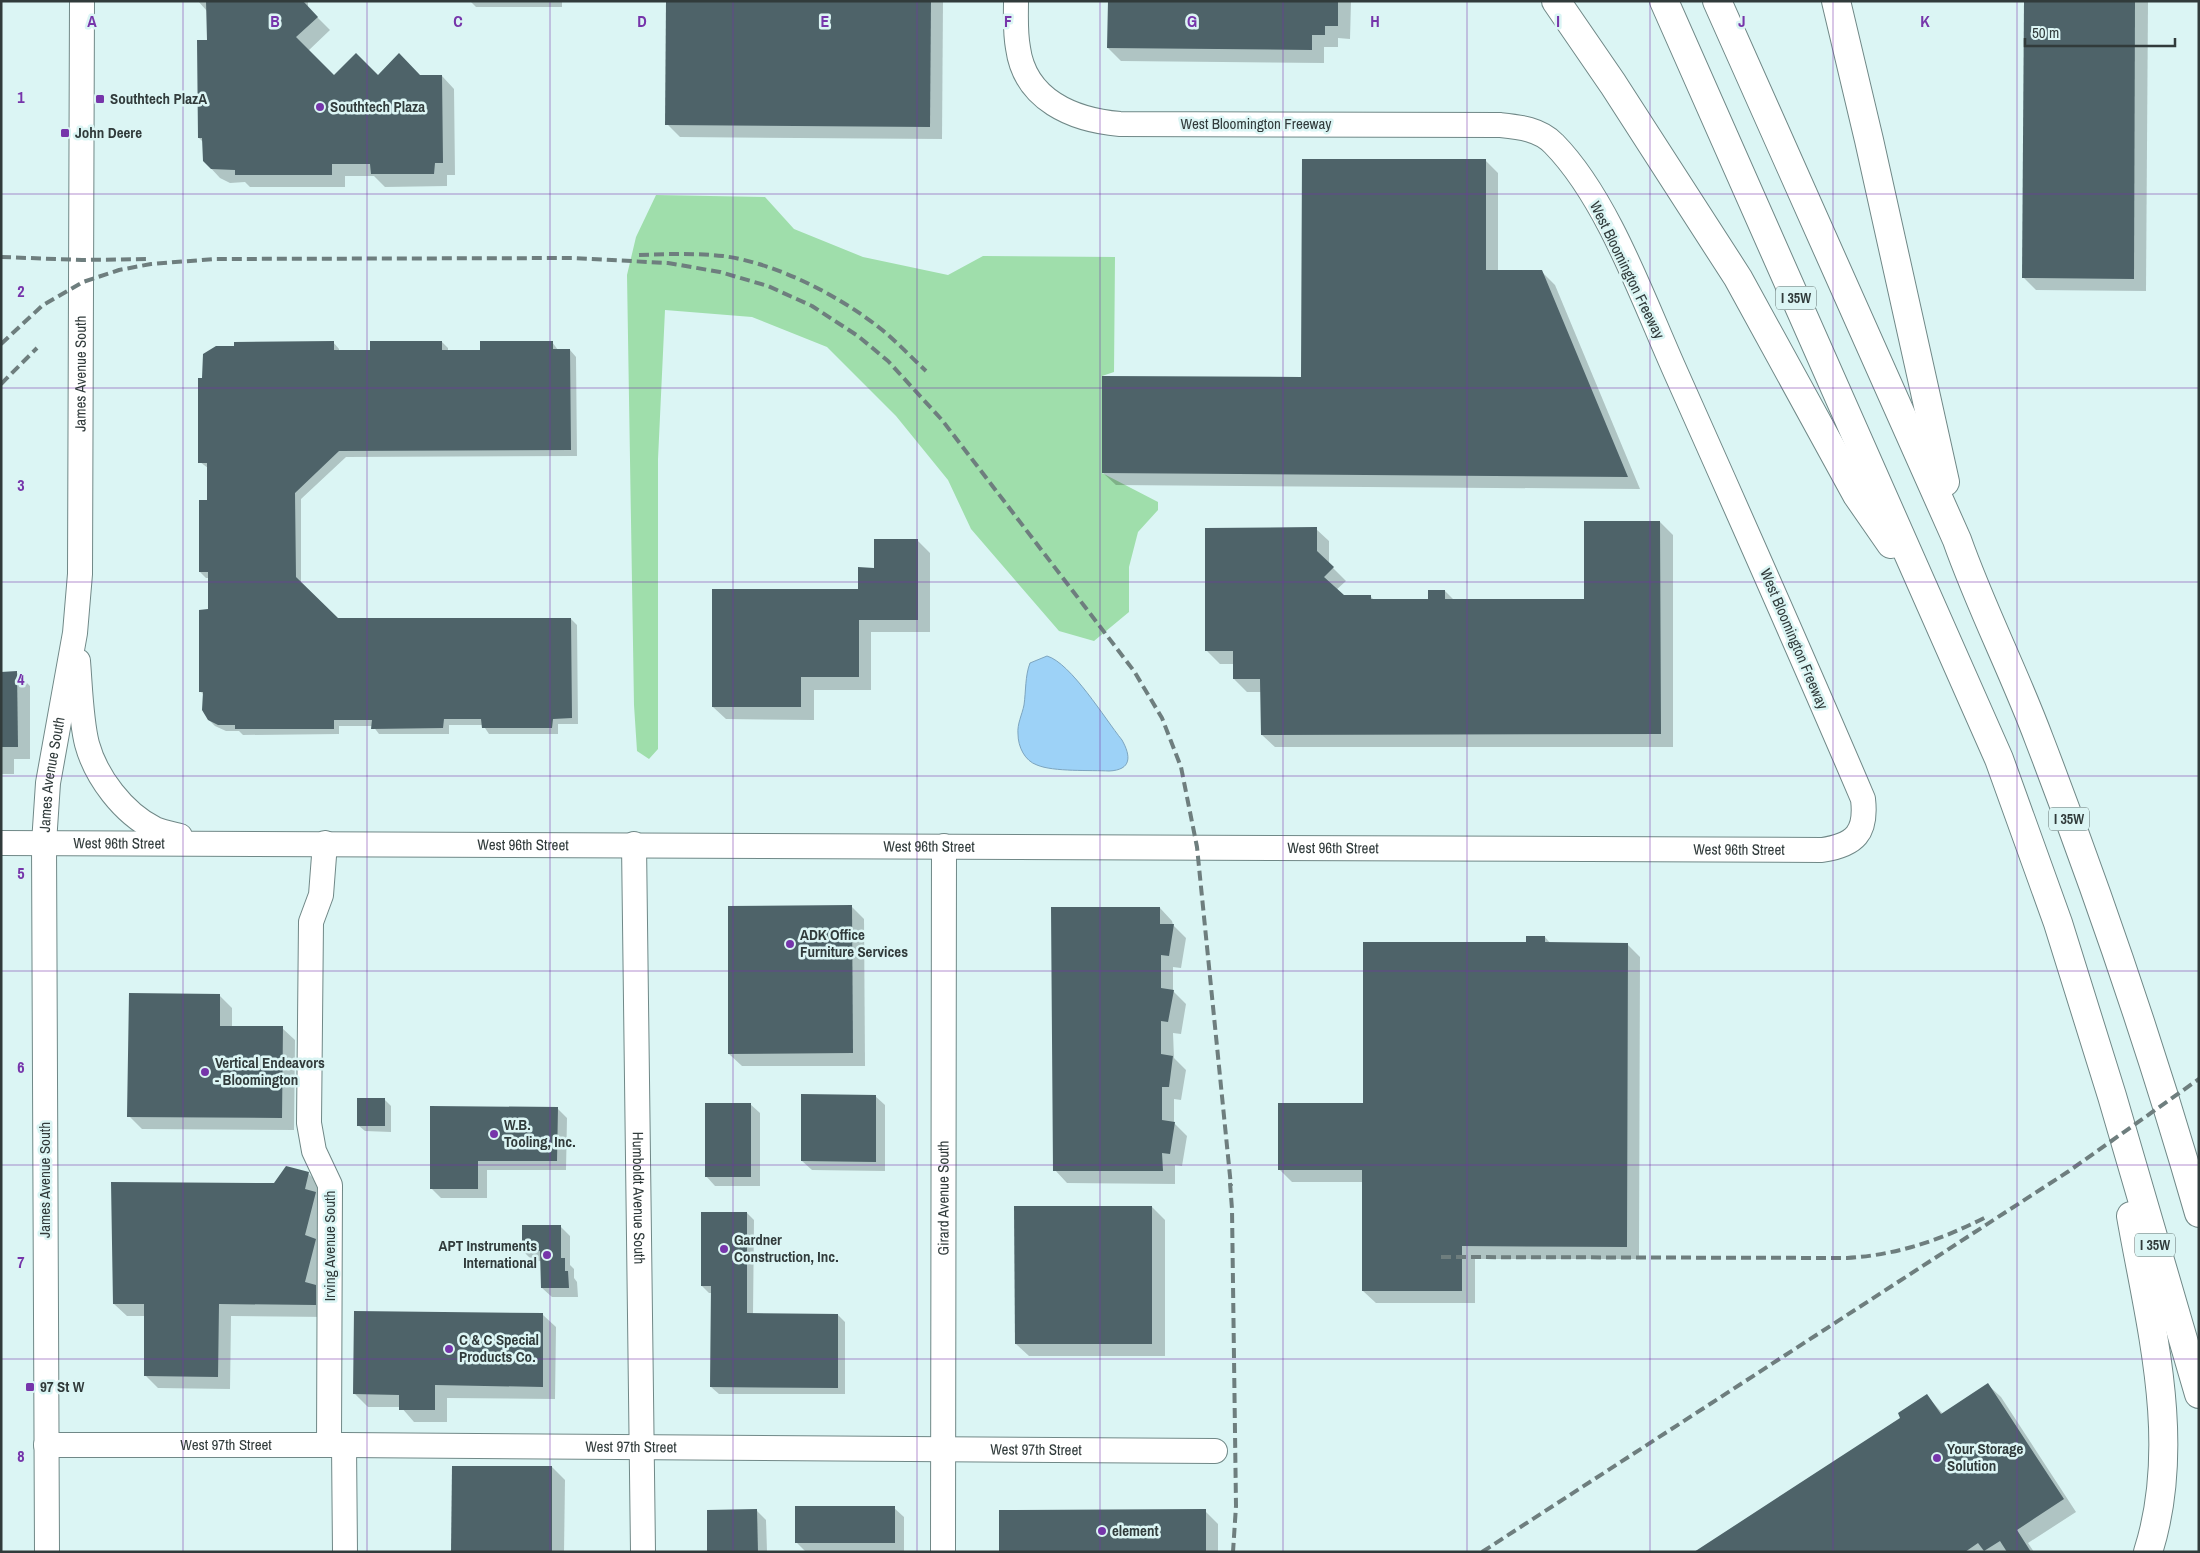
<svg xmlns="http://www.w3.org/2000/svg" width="2200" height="1553" font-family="'Archivo Narrow',sans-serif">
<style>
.green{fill:#9fdeab}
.water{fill:#9dd2f7;stroke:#7da5bf}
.shadow{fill:#0003}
.building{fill:#4e6369}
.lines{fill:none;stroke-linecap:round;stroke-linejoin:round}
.minor-casing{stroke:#708887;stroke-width:26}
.highway-casing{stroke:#708887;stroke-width:30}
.minor{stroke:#fff;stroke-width:24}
.highway{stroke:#fff;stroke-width:28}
.rail{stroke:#6e7e7e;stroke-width:4;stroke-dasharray:10 5;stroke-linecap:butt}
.grid{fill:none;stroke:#7635aa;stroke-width:1;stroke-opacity:0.55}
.poi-dot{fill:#7635aa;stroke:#dbf5f4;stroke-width:2}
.labels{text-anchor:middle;stroke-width:5;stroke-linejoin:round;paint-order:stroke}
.shield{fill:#dbf5f4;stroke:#647372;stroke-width:1}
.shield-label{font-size:14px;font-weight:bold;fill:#313b3b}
.poi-label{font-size:15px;font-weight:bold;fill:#313b3b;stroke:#dbf5f4;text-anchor:start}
.street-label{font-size:15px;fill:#313b3b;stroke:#dbf5f4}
.grid-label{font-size:16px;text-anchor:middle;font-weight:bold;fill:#7635aa;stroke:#dbf5f4;stroke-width:5;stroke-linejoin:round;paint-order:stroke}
</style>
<rect width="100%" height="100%" fill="#dbf5f4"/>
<polygon class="green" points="656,195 765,197 794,229 863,257 948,275 983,256 1115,257 1114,372 1102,376 1102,473 1158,502 1158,510 1138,532 1129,567 1129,612 1094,641 1059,631 971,529 948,480 896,416 827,347 752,317 665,310 658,459 658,749 649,759 637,751 634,705 627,275 636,237"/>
<path class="water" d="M 1047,656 C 1071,663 1105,719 1122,740 C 1131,756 1132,770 1109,771 C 1092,770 1053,772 1037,765 C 1025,761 1018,747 1018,734 C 1017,724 1022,715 1024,705 C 1026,691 1025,676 1030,663 Z"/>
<g class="shadow">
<polygon points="198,1 308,1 308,8 330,30 308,51 334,77 442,76 454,89 455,175 447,175 447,186 385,187 374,176 345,176 345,187 250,187 245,182 230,183 220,178 207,164 203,142 199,138 208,41 207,11"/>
<polygon points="470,1 562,1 562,7 476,7"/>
<polygon points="668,1 943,1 942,139 680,137 667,124"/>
<polygon points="1109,1 1351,1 1350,39 1338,38 1338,47 1324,47 1324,63 1121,61 1108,48"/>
<polygon points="2025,1 2148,1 2146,291 2036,290 2023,277"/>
<polygon points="1485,160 1498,173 1498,271 1542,272 1555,285 1640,489 1116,485 1103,473 1303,379"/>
<polygon points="333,342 339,349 339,351 371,351 442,342 448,348 448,351 481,351 552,342 558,350 570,350 576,357 577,456 346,457 301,499 301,584 337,619 571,619 577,625 578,724 558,724 558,734 489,734 483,725 449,725 449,734 379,734 373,726 339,726 339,734 243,735 239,731 226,731 215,726 209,720 204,695 201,692 209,610 209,578 206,578 200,572 209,501 208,468 200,462"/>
<polygon points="1660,522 1673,535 1673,747 1275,747 1262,735 1262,692 1247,692 1234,679 1234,664 1220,664 1207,651 1316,529 1329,541 1329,564 1346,581 1336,590 1343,596 1370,596 1374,600 1429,600 1445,591 1454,600 1586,600"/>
<polygon points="917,540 930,553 930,632 871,632 871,690 814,690 814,720 726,719 713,707 859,590 875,569"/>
<polygon points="1,673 17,673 30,686 30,759 14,759 14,774 1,774"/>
<polygon points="851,906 864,919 865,1066 742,1066 729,1054"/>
<polygon points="1160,908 1172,921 1173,925 1186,938 1181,968 1173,967 1173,991 1186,1004 1181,1034 1173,1033 1174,1058 1186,1070 1181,1100 1174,1099 1174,1123 1187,1136 1182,1166 1175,1165 1175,1184 1067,1183 1055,1170"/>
<polygon points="1545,937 1551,944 1627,944 1640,957 1639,1259 1475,1259 1475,1303 1376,1303 1363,1291 1363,1182 1292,1182 1279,1169 1364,1105 1527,943"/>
<polygon points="219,995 232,1008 232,1027 282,1028 295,1040 294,1130 142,1129 129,1116"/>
<polygon points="875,1096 885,1105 885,1171 812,1170 802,1161"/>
<polygon points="385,1100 391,1106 391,1132 365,1131 358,1125"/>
<polygon points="750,1104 760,1113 760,1186 715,1186 706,1176"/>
<polygon points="557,1108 567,1118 566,1170 487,1170 487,1198 441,1198 431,1188"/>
<polygon points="308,1173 321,1186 328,1317 231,1316 230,1389 158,1388 146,1376 146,1316 127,1316 114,1304 274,1184"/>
<polygon points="1152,1207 1165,1220 1165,1356 1029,1356 1016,1344"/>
<polygon points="747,1213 754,1220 753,1315 838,1315 845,1322 845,1394 719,1394 711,1387 712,1293 709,1293 702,1286"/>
<polygon points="560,1226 570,1236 570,1265 574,1269 574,1278 577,1282 578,1297 552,1297 542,1288 542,1261 533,1261 523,1251"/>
<polygon points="543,1315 556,1327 555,1399 447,1398 447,1422 414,1422 401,1407 368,1407 355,1394"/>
<polygon points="1988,1385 2001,1397 2076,1512 2028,1543 2034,1552 1696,1552 1902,1418 1927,1396 1943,1414"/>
<polygon points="552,1467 565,1480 564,1552 452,1552"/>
<polygon points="894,1508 904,1517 904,1552 806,1552 796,1542"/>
<polygon points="757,1511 766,1520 767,1552 708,1552"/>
<polygon points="1205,1511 1218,1524 1218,1552 1000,1552"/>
</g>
<g class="building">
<polygon points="206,1 303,1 318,17 296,37 334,75 356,53 378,75 399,53 420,75 442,75 443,163 435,163 434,174 371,174 370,164 332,164 332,175 235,175 235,170 211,169 203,161 202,138 198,138 197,40 207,40"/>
<polygon points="666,1 931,1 930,127 665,125"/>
<polygon points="1108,1 1338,1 1338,26 1325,26 1325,35 1312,35 1312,50 1107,48"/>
<polygon points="2024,1 2135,1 2134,279 2022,278"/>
<polygon points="1302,159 1486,159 1486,270 1542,270 1628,477 1102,473 1102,376 1301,377"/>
<polygon points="334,341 334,350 370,350 370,341 442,341 442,350 480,350 480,341 553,341 553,349 570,349 571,450 339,451 295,493 296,577 338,618 571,618 572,718 553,719 552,728 482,728 481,719 444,719 443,728 371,729 372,720 334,720 334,729 235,729 235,725 218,725 208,720 202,710 203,692 199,692 199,610 208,609 208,572 199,572 199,500 207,500 207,463 198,463 198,378 202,378 203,354 216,346 234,346 234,342"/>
<polygon points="1584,521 1660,521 1661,734 1261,735 1260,679 1233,679 1233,651 1205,651 1205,528 1317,527 1317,551 1334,567 1324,577 1344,595 1371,595 1371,599 1428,599 1428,590 1445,590 1445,599 1584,599"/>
<polygon points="874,539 918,539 918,620 859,620 859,677 801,677 801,707 712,707 712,589 858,589 858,567 874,568"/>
<polygon points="17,671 18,747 1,747 1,672"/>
<polygon points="852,905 853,1053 728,1054 728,906"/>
<polygon points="1051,907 1160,907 1160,924 1174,924 1169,956 1161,955 1161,988 1174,990 1168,1022 1161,1021 1161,1054 1173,1056 1169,1087 1162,1087 1162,1120 1175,1122 1170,1154 1162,1153 1163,1171 1053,1171"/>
<polygon points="1526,936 1545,936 1545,942 1628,943 1627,1247 1462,1246 1462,1291 1362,1291 1362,1170 1278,1170 1278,1103 1363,1103 1363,942 1526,942"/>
<polygon points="129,993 220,994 220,1026 283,1026 282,1118 127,1117"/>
<polygon points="801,1094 876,1095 876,1162 801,1161"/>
<rect x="357" y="1098" width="28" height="28"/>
<rect x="705" y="1103" width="46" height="74"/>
<polygon points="430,1106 558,1107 557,1161 478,1161 478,1189 430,1189"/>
<polygon points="286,1166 309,1172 305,1189 316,1192 305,1235 316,1239 305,1282 316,1285 316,1305 219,1304 218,1377 144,1376 144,1304 113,1304 111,1182 274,1183"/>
<polygon points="1014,1206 1152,1206 1152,1344 1015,1344"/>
<polygon points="701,1212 747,1212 747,1313 838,1314 838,1388 710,1387 711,1286 701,1286"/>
<polygon points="522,1225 561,1225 561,1258 565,1258 565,1271 568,1271 569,1288 541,1288 540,1251 522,1252"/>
<polygon points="354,1311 543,1313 543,1387 435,1385 435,1410 399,1410 399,1395 353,1394"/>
<polygon points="1988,1383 2064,1499 2017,1530 2031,1552 2007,1552 2000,1541 1984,1551 1978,1543 1965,1552 1694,1552 1900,1418 1898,1413 1927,1394 1941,1414"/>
<polygon points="452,1466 552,1466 552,1552 451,1552"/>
<rect x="795" y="1506" width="100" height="37"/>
<polygon points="757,1509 758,1552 707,1552 707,1510"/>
<polygon points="1206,1509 1206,1552 999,1552 999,1510"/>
</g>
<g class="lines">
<g class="minor-casing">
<g id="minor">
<path d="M 78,661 C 80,685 81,721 87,744 C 96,777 123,813 155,829 C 162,832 172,834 180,836"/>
<path id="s1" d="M 1,843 L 1822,850 C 1855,845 1867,833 1863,799 C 1802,656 1739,514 1676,373 C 1644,302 1608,199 1554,144 C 1540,129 1519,127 1500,125 L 1120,124 C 1073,120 1025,100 1018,48 C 1015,32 1016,17 1016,1"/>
<polyline points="325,843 321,895 311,922 309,1123 314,1151 330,1185 329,1445"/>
<path id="s2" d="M 634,844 L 643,1552"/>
<path id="s3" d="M 46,1445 L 344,1445 L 1215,1451"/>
<polyline points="344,1445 345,1552"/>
<path id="s4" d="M 47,1552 L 44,843 L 48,783 L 75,633 L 80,574 L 82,1"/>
<path id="s5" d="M 943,1552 L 944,846"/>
</g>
</g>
<g class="highway-casing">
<g id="highway">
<polyline points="1556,1 1613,84 1738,278 1857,495 1891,544"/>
<polyline points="1664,1 1999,759 2058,923 2112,1096 2199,1394"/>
<path d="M 1717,1 L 1957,540 C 1981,608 2014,672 2039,739 C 2099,895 2153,1053 2199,1213"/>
<polyline points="1836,1 1869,140 1945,482"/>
<path d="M 2131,1216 C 2150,1324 2183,1443 2148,1552"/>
</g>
</g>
<use href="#minor" class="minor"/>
<use href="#highway" class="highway"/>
<g class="rail">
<path d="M 639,255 C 667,254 695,253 723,256 C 776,263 840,296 881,329 C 897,342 911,357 926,371"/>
<polyline points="1,257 82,260 149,259"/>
<polyline points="1,344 43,305 83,282 119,270 151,264 215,259 572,258 668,263 720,272 768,286 812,306 858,336 888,361 942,420 1134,671 1162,718 1181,767 1197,847 1231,1186"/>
<polyline points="1,384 37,348"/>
<polyline points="1230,1183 1232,1209 1236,1506 1233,1552"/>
<path d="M 1441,1257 L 1847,1258 C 1897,1255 1941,1240 1986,1217"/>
<polyline points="1482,1552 2069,1171 2199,1079"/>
</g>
</g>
<path class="grid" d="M 183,1 L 183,1552M 367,1 L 367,1552M 550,1 L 550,1552M 733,1 L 733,1552M 917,1 L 917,1552M 1100,1 L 1100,1552M 1283,1 L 1283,1552M 1467,1 L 1467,1552M 1650,1 L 1650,1552M 1833,1 L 1833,1552M 2017,1 L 2017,1552M 1,194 L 2199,194M 1,388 L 2199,388M 1,582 L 2199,582M 1,776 L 2199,776M 1,971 L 2199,971M 1,1165 L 2199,1165M 1,1359 L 2199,1359"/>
<g class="poi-dot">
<rect x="95" y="94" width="10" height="10" rx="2.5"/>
<circle cx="320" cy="107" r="5"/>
<rect x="60" y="128" width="10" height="10" rx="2.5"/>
<circle cx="790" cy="944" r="5"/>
<circle cx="205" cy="1072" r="5"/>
<circle cx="494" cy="1134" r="5"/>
<circle cx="724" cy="1249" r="5"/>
<circle cx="547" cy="1255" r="5"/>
<circle cx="449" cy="1349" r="5"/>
<rect x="25" y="1382" width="10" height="10" rx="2.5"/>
<circle cx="1937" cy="1458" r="5"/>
<circle cx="1102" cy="1531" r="5"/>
</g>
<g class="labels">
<g class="shield">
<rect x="1776" y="286.5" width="40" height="23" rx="4"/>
<rect x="2049" y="807.5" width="40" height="23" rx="4"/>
<rect x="2135" y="1233.5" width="40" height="23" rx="4"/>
</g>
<g class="shield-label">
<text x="1796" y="303">I 35W</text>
<text x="2069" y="824">I 35W</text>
<text x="2155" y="1250">I 35W</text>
</g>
<g class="poi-label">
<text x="110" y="104">Southtech PlazA</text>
<text x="330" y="112">Southtech Plaza</text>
<text x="75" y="138">John Deere</text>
<text x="800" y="940">ADK Office<tspan x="800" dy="17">Furniture Services</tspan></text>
<text x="215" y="1068">Vertical Endeavors<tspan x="215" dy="17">- Bloomington</tspan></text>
<text x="504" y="1130">W.B.<tspan x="504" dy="17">Tooling, Inc.</tspan></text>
<text x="734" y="1245">Gardner<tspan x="734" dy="17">Construction, Inc.</tspan></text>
<text x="537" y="1251" text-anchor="end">APT Instruments<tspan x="537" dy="17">International</tspan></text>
<text x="459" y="1345">C &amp; C Special<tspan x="459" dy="17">Products Co.</tspan></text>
<text x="40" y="1392">97 St W</text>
<text x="1947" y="1454">Your Storage<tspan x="1947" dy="17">Solution</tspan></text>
<text x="1112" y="1536">element</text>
</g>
<g class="street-label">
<text x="1256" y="129">West Bloomington Freeway</text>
<text transform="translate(1627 270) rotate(64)" y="5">West Bloomington Freeway</text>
<text dy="5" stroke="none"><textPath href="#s4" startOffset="1181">James Avenue South</textPath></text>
<text transform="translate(1794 639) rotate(67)" y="5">West Bloomington Freeway</text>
<text dy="5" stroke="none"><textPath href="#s4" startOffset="778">James Avenue South</textPath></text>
<text dy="5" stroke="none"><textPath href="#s1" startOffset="118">West 96th Street</textPath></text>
<text dy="5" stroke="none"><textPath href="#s1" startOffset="522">West 96th Street</textPath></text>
<text dy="5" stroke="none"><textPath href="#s1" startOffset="928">West 96th Street</textPath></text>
<text dy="5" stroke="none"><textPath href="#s1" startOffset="1332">West 96th Street</textPath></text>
<text dy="5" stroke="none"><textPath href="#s1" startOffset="1738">West 96th Street</textPath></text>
<text transform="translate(45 1180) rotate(-90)" y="5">James Avenue South</text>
<text dy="5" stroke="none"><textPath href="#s2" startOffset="354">Humboldt Avenue South</textPath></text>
<text dy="5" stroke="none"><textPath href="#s5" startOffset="354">Girard Avenue South</textPath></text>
<text transform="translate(330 1246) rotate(-90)" y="5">Irving Avenue South</text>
<text dy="5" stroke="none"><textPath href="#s3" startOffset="180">West 97th Street</textPath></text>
<text dy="5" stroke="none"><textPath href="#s3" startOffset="585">West 97th Street</textPath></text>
<text dy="5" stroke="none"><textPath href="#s3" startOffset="990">West 97th Street</textPath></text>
</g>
</g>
<g class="grid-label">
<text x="92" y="27">A</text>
<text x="275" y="27">B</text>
<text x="458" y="27">C</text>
<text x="642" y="27">D</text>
<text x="825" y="27">E</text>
<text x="1008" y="27">F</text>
<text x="1192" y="27">G</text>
<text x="1375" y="27">H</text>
<text x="1558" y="27">I</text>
<text x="1742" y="27">J</text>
<text x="1925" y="27">K</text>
<text x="21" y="103">1</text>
<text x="21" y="297">2</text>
<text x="21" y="491">3</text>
<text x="21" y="685">4</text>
<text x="21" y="879">5</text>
<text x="21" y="1073">6</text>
<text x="21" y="1268">7</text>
<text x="21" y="1462">8</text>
</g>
<rect width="2200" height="1553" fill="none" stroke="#313b3b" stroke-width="5"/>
<path d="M2025 38v8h150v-8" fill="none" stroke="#313b3b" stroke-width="2.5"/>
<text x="2032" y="38" font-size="15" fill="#313b3b" stroke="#dbf5f4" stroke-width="4" paint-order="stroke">50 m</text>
</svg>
